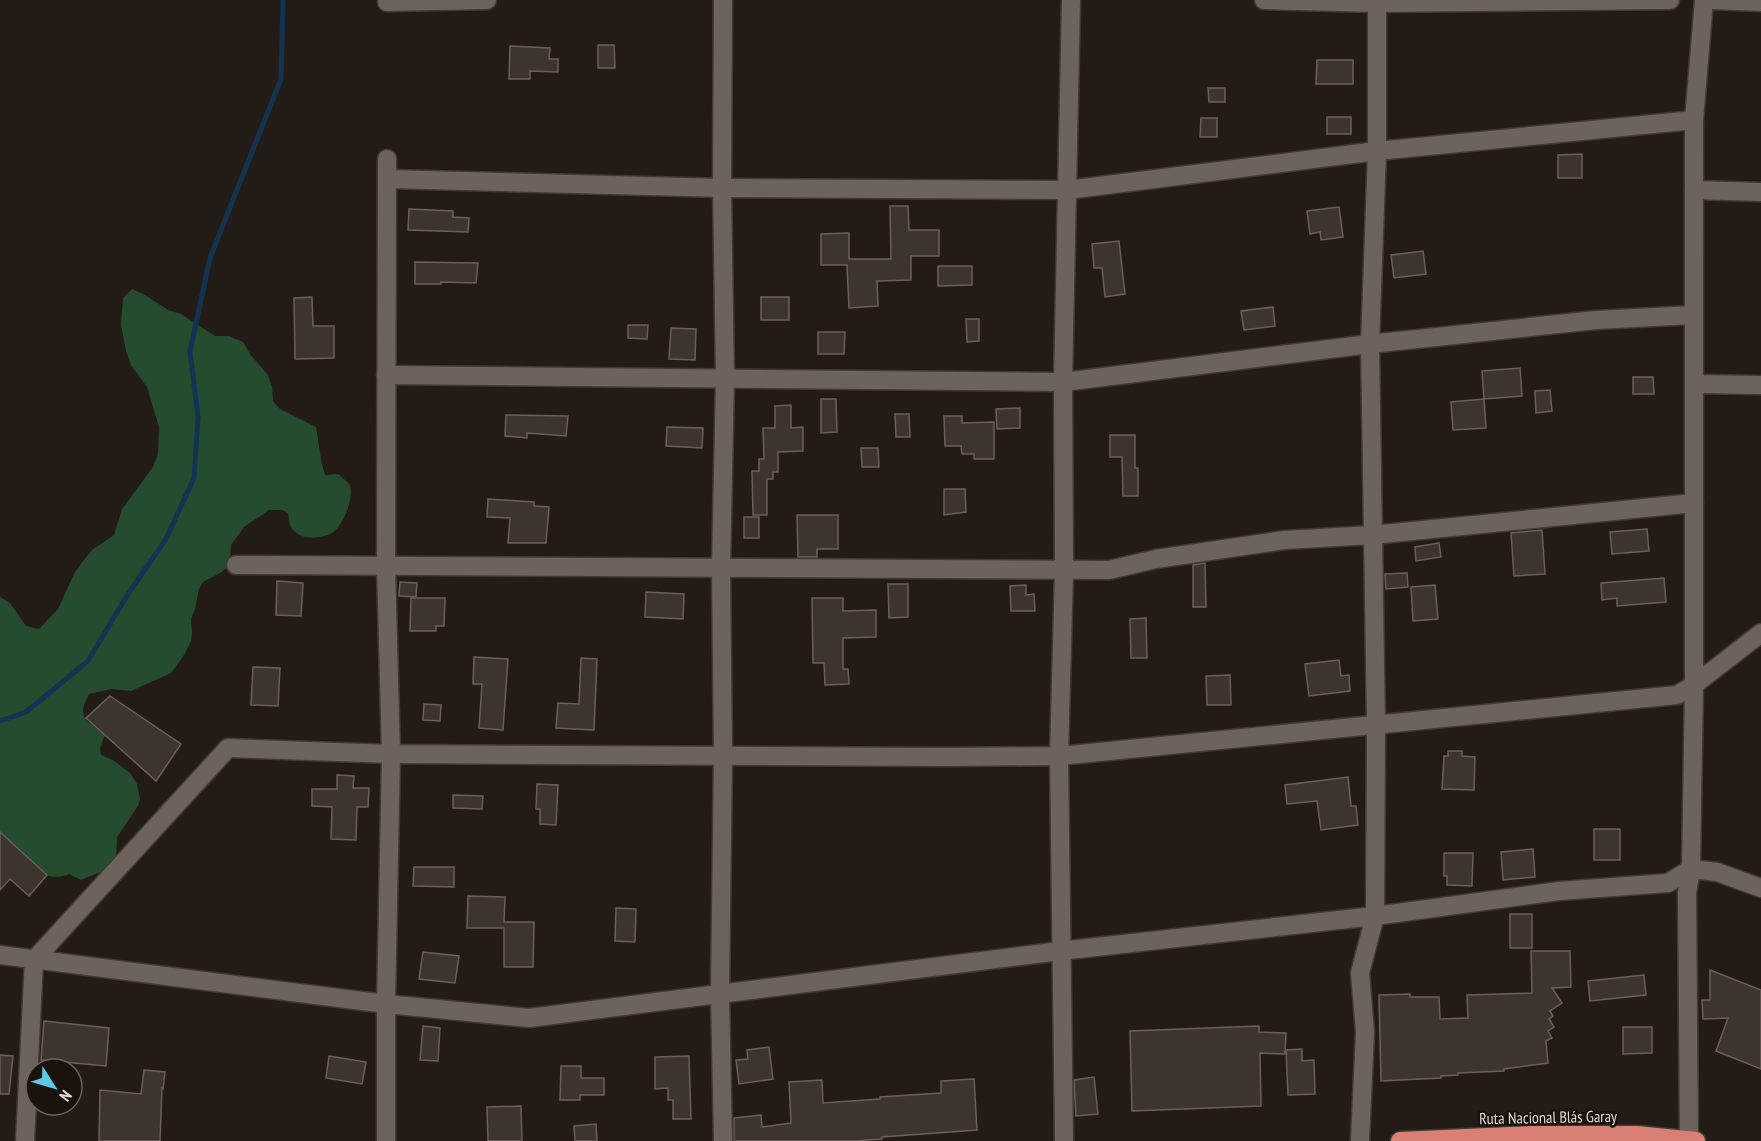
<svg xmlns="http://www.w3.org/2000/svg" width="1761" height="1141" font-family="'PT Sans Narrow',sans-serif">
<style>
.forest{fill:#264c30}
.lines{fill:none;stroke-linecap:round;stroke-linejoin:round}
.stream{stroke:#123452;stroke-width:5}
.building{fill:#3c352e;stroke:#696059;stroke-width:1.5}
.minor-casing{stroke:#3f3a36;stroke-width:21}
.highway-casing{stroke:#3f3a36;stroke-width:21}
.minor{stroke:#6c645c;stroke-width:18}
.highway{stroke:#da7f74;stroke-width:18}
.labels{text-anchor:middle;stroke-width:5;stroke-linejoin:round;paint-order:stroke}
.street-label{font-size:16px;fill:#dfdad6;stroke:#1a130d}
</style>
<rect width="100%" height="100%" fill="#231c16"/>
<path class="forest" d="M 132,289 L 145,295 L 168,310 L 181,314 L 215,336 L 229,336 L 243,342 L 250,354 L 268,375 L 272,387 L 273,401 L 280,409 L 316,427 C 319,443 320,460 325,475 L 338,474 C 341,477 346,480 349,484 C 356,496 342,529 330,534 C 318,539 298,540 291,527 C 289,524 289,517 288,513 L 282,510 L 269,510 L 244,527 L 231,545 L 230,559 L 227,567 L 222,572 L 203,582 L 199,589 L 195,609 L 191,619 L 192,633 L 191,641 L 184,655 L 171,673 L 131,691 L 111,689 L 89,694 C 76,719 86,720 105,735 L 100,748 L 101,755 L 113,760 L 130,773 L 137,784 L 140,799 L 138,806 L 117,837 L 116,859 L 108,869 L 81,880 L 69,874 C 37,888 21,847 0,832 L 0,597 L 10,603 L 26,626 L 39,629 L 58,609 L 75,572 L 83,561 L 92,550 L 114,535 L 122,509 L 153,467 L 158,454 L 159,427 L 147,387 L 131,365 L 126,351 L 121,325 L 123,298 Z"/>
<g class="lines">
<polyline class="stream" points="0,721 26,712 88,661 128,594 166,539 194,478 198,417 190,351 210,258 281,79 283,0"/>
</g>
<g class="building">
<polygon points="598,45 614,45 615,68 598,68"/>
<polygon points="510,46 550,48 549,59 558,59 558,72 530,71 530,79 509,79"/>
<polygon points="1317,60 1353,60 1353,84 1316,84"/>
<polygon points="1208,88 1225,88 1225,102 1209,102"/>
<rect x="1327" y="117" width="24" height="17"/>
<polygon points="1201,118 1217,118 1217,137 1200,137"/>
<polygon points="1582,154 1582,178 1558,178 1558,155"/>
<polygon points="890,206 908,206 909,230 939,230 939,256 911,256 911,280 877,281 878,306 849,308 847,265 821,265 821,234 849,233 849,259 891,259"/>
<polygon points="1339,207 1343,237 1321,240 1320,232 1310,234 1307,211"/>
<polygon points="409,209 453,211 453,217 469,218 468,232 408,230"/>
<polygon points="1119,241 1125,294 1105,297 1102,268 1094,268 1092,244"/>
<polygon points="1423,251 1426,274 1394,278 1391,255"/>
<polygon points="415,262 478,263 476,283 441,282 441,284 415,284"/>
<polygon points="938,266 972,266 972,285 938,286"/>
<polygon points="312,297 313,326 334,326 334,358 295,359 294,298"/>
<rect x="761" y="297" width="28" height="23"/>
<polygon points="1273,307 1275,326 1244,330 1241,311"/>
<polygon points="966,319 979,319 979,341 967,342"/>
<polygon points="628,325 648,325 647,339 628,338"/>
<polygon points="671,328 696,329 695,360 669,359"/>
<polygon points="818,332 845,332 844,354 818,354"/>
<polygon points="1520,368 1522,396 1484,399 1482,371"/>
<polygon points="1633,377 1653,377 1654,394 1633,394"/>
<polygon points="1550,390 1552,411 1536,413 1535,391"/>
<polygon points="821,399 836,399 837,432 821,433"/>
<polygon points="1484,399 1486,428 1453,430 1451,402"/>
<polygon points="791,405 791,428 803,427 803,451 778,452 778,472 773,472 773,479 767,479 767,515 753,515 752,471 759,471 759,459 764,459 763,428 775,428 775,406"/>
<polygon points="1020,408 1020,428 997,429 996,409"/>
<polygon points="895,414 909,414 910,437 896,437"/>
<polygon points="506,415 568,416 566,436 527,433 527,438 505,436"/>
<polygon points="944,416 962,416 962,423 994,422 994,459 974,459 974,454 962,454 961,446 945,446"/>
<polygon points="667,427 703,428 702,448 666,446"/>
<polygon points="1110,435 1135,435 1135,468 1138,468 1138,496 1123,496 1122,457 1110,457"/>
<polygon points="861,448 878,448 879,467 862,467"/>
<polygon points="944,489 965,489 966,512 944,515"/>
<polygon points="488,499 534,502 534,506 549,507 546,543 508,543 510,518 487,517"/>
<polygon points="797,515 838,515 838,549 817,549 817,557 798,557"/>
<rect x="744" y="517" width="15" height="21"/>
<polygon points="1647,529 1649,551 1612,554 1610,532"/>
<polygon points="1542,530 1545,574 1514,576 1511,533"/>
<polygon points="1439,543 1441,557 1416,561 1415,547"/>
<polygon points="1205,563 1206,607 1193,607 1193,565"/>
<polygon points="1407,573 1408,587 1386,589 1385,574"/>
<polygon points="1664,578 1666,602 1617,606 1617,598 1602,600 1601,583"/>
<polygon points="277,581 303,583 301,616 276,615"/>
<polygon points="400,582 417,583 416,597 399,596"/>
<polygon points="888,584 908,584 908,617 889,618"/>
<polygon points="1026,585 1026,595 1034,594 1035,611 1011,611 1010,586"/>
<polygon points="1435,585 1438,619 1413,621 1411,587"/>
<polygon points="646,592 684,594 683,619 645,617"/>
<polygon points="411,598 445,598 444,626 436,626 436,631 410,631"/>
<polygon points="812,598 843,598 843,611 876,610 876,637 843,638 843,669 848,669 849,684 825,685 824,663 813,663"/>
<polygon points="1146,618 1147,658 1131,658 1130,619"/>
<polygon points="474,657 508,659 503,730 479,728 482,684 473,684"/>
<polygon points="581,658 597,659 594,730 556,728 558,703 579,704"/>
<polygon points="1339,660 1341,676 1349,675 1350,691 1309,696 1305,664"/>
<polygon points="253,667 280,668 278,706 251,705"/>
<polygon points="1230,675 1231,705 1207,705 1206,676"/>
<polygon points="110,696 181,744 156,781 86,718"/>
<polygon points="424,704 441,705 440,721 423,720"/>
<polygon points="1448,751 1462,751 1462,756 1475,757 1474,790 1442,789 1444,756 1448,756"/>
<polygon points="337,775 354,776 353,788 369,788 368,807 357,807 356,840 331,839 332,807 312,806 312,789 337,789"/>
<polygon points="1348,777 1351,806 1356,806 1358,825 1321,830 1317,801 1287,804 1285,785"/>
<polygon points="537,784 558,785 556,825 540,824 540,809 536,809"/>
<polygon points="453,795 483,796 482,809 453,808"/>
<rect x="1594" y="829" width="26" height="31"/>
<polygon points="0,832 47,875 29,896 10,879 0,890"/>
<polygon points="1533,849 1535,877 1503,880 1501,852"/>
<polygon points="1444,853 1473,853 1472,886 1447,885 1447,876 1444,876"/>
<polygon points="414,867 454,867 454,887 413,886"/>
<polygon points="468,896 505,897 504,922 534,922 533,967 504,967 504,928 467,928"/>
<polygon points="616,908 636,909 635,942 615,941"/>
<rect x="1510" y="914" width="22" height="34"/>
<polygon points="1531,951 1570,951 1571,987 1552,988 1562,1003 1550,1011 1553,1016 1549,1019 1554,1027 1548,1031 1552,1038 1546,1041 1548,1063 1504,1069 1504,1071 1458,1073 1458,1075 1441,1076 1441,1078 1381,1081 1379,995 1410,994 1410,997 1439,997 1440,1019 1468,1018 1467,995 1532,993"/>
<polygon points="423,952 459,956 455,983 419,979"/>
<polygon points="1710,970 1761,990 1761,1069 1716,1051 1728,1018 1703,1019 1702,1000 1710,1000"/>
<polygon points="1644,975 1646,995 1590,1001 1588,981"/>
<polygon points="44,1021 109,1028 106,1066 41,1060"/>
<polygon points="423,1026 440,1028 438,1061 420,1060"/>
<polygon points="1259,1026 1259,1032 1286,1033 1285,1054 1260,1053 1261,1106 1132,1111 1130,1031"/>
<polygon points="1623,1027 1652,1027 1652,1053 1623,1054"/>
<polygon points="769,1047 773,1079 739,1084 736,1060 748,1059 747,1050"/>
<polygon points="1302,1049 1302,1061 1314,1060 1315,1094 1288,1095 1286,1050"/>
<polygon points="0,1055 13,1056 9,1094 0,1094"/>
<polygon points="329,1056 366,1062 362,1084 326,1078"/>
<polygon points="689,1056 691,1119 673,1119 673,1100 668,1100 668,1088 655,1089 655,1057"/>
<polygon points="561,1066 581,1066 581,1078 604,1078 604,1095 580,1095 580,1100 560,1100"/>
<polygon points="144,1070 165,1072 163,1089 162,1088 160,1141 99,1141 100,1090 141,1094"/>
<polygon points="1094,1077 1098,1114 1076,1116 1074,1080"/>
<polygon points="974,1079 977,1130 882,1137 882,1139 856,1141 734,1141 734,1118 761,1115 762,1127 791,1123 789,1082 822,1080 823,1103 880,1099 880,1097 941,1093 941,1081"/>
<polygon points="521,1106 522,1141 488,1141 487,1107"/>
<polygon points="596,1124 597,1141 575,1141 574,1126"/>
</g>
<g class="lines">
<g class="minor-casing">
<g id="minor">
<polyline points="1264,0 1377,3 1670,0"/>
<polyline points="1712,0 1761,2"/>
<polyline points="387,2 487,0"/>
<polyline points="388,179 722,188 1067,190 1377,151 1694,120"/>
<polyline points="1694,190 1761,192"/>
<polyline points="386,375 1063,382 1370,344 1596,320 1693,315"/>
<polyline points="1694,384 1761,385"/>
<polyline points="236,565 1109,570 1156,559 1285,540 1372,535 1694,503"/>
<polyline points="0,955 386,1004 529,1018 1060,951 1375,916 1559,891 1668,883 1691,869 1717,872 1761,888"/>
<polyline points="1689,1140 1687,893 1691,869 1694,685 1694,120 1704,0"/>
<polyline points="25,1141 34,960 228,748 391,754 946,757 1059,756 1677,695 1694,685 1761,633"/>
<polyline points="386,1141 386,1004 391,754 386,566 387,159"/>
<polyline points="723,1141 720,994 723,755 721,569 725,378 722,188 723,0"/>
<polyline points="1064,1141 1059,756 1064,571 1063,382 1071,0"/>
<polyline points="1360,1141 1365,1032 1360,973 1375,916 1376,725 1370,344 1377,151 1377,0"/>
</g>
</g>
<g class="highway-casing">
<polyline id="highway" points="1400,1141 1530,1135 1637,1135 1696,1141"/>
</g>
<use href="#minor" class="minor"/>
<use href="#highway" class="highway"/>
</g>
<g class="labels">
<g class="street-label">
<text transform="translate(1548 1117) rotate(-1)" y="6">Ruta Nacional Blás Garay</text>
</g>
</g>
<g transform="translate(54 1087) rotate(127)"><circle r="28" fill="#1a130d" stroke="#69635d" stroke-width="1.5"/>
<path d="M0-4.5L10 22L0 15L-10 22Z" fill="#5ac8e6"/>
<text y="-9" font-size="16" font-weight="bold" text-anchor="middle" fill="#dfdad6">N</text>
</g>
</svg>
